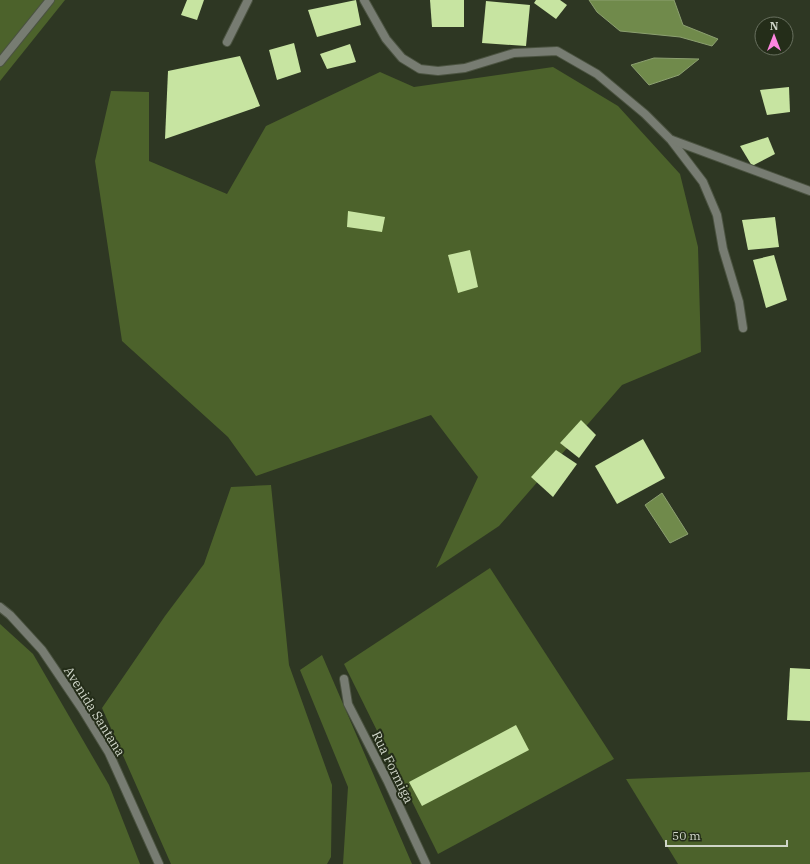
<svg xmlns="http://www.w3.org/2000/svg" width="810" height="864" font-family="'IBM Plex Serif',serif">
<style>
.green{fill:#4c622b}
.water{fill:#708a4b;stroke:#8ca070}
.building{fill:#c7e4a1}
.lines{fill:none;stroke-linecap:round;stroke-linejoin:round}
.minor-casing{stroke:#4b5341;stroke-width:10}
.tertiary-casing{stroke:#4b5341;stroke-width:10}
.minor{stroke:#777c72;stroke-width:8}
.tertiary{stroke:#777c72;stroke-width:8}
.labels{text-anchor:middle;stroke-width:4;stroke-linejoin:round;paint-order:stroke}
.street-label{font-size:13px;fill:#cfd5c8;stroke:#242d19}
</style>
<rect width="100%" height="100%" fill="#2e3723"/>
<g class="green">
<polygon points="0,0 65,0 0,81"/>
<polygon points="553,67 618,106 680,174 698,247 701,352 622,385 499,526 436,568 478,477 431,415 256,476 228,437 122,341 95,161 111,91 149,92 149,161 227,194 266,126 380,72 414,87"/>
<polygon points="271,485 289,665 332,785 331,857 327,864 171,864 102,708 165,616 204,564 231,487"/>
<polygon points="490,568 614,759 438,854 344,664"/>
<polygon points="0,624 33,654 109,785 140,864 0,864"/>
<polygon points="322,655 412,864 343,864 348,787 300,670"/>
<polygon points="810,772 810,864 678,864 626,779"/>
</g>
<g class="water">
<polygon points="589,0 674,0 683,25 718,39 712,46 680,37 620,31 597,12"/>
<polygon points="654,58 699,59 679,75 649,85 631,65"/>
<polygon points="662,493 688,534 670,543 645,505"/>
</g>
<g class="building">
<polygon points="187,0 204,0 197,20 181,15"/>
<polygon points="356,0 361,25 317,37 308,10"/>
<polygon points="430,0 464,0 464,27 432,27"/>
<polygon points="536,0 560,0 567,5 556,19 534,3"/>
<polygon points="486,1 530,5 526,46 482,43"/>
<polygon points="294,43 301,72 277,80 269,50"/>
<polygon points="350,44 356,62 327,69 320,54"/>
<polygon points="240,56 260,106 165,139 168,71"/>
<polygon points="789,87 790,112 767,115 760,90"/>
<polygon points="768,137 775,154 752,166 740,146"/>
<polygon points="348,211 385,217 382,232 347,227"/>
<polygon points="775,217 779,247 748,250 742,220"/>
<polygon points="470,250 478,287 458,293 448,255"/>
<polygon points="774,255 787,300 766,308 753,260"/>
<polygon points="581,420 596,435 579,458 560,443"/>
<polygon points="643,439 665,478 617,504 595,466"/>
<polygon points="556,450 577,464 553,497 531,477"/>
<polygon points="790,668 810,669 810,721 787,720"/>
<polygon points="516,725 529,750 422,806 409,782"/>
</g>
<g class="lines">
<g class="minor-casing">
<g id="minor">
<polyline points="364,0 386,39 402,58 420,69 438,71 465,68 514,53 557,51 597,74 645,114 671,140 703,182 717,215 723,249 739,302 743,328"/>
<polyline points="227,42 248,0"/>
<polyline points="672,140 810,191"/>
<polyline points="344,679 348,704 388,782 426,864"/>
</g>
</g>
<g class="tertiary-casing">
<g id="tertiary">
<polyline points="0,62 50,0"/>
<polyline points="0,607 10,615 42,650 82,709 109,753 159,864"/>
</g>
</g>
<use href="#minor" class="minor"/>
<use href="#tertiary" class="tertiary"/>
</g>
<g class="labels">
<g class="street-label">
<text transform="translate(95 711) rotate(58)" y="5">Avenida Santana</text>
<text transform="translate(393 767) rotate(64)" y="5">Rua Formiga</text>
</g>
</g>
<g transform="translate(774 36)"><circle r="19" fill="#242d19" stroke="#68705f"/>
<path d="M0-3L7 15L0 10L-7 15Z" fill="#fe85e0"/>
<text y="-6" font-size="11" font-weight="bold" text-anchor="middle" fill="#cfd5c8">N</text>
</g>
<path d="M666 840v6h121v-6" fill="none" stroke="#cfd5c8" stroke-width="2"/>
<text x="672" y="840" font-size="12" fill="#cfd5c8" stroke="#242d19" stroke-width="3" paint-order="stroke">50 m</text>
</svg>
